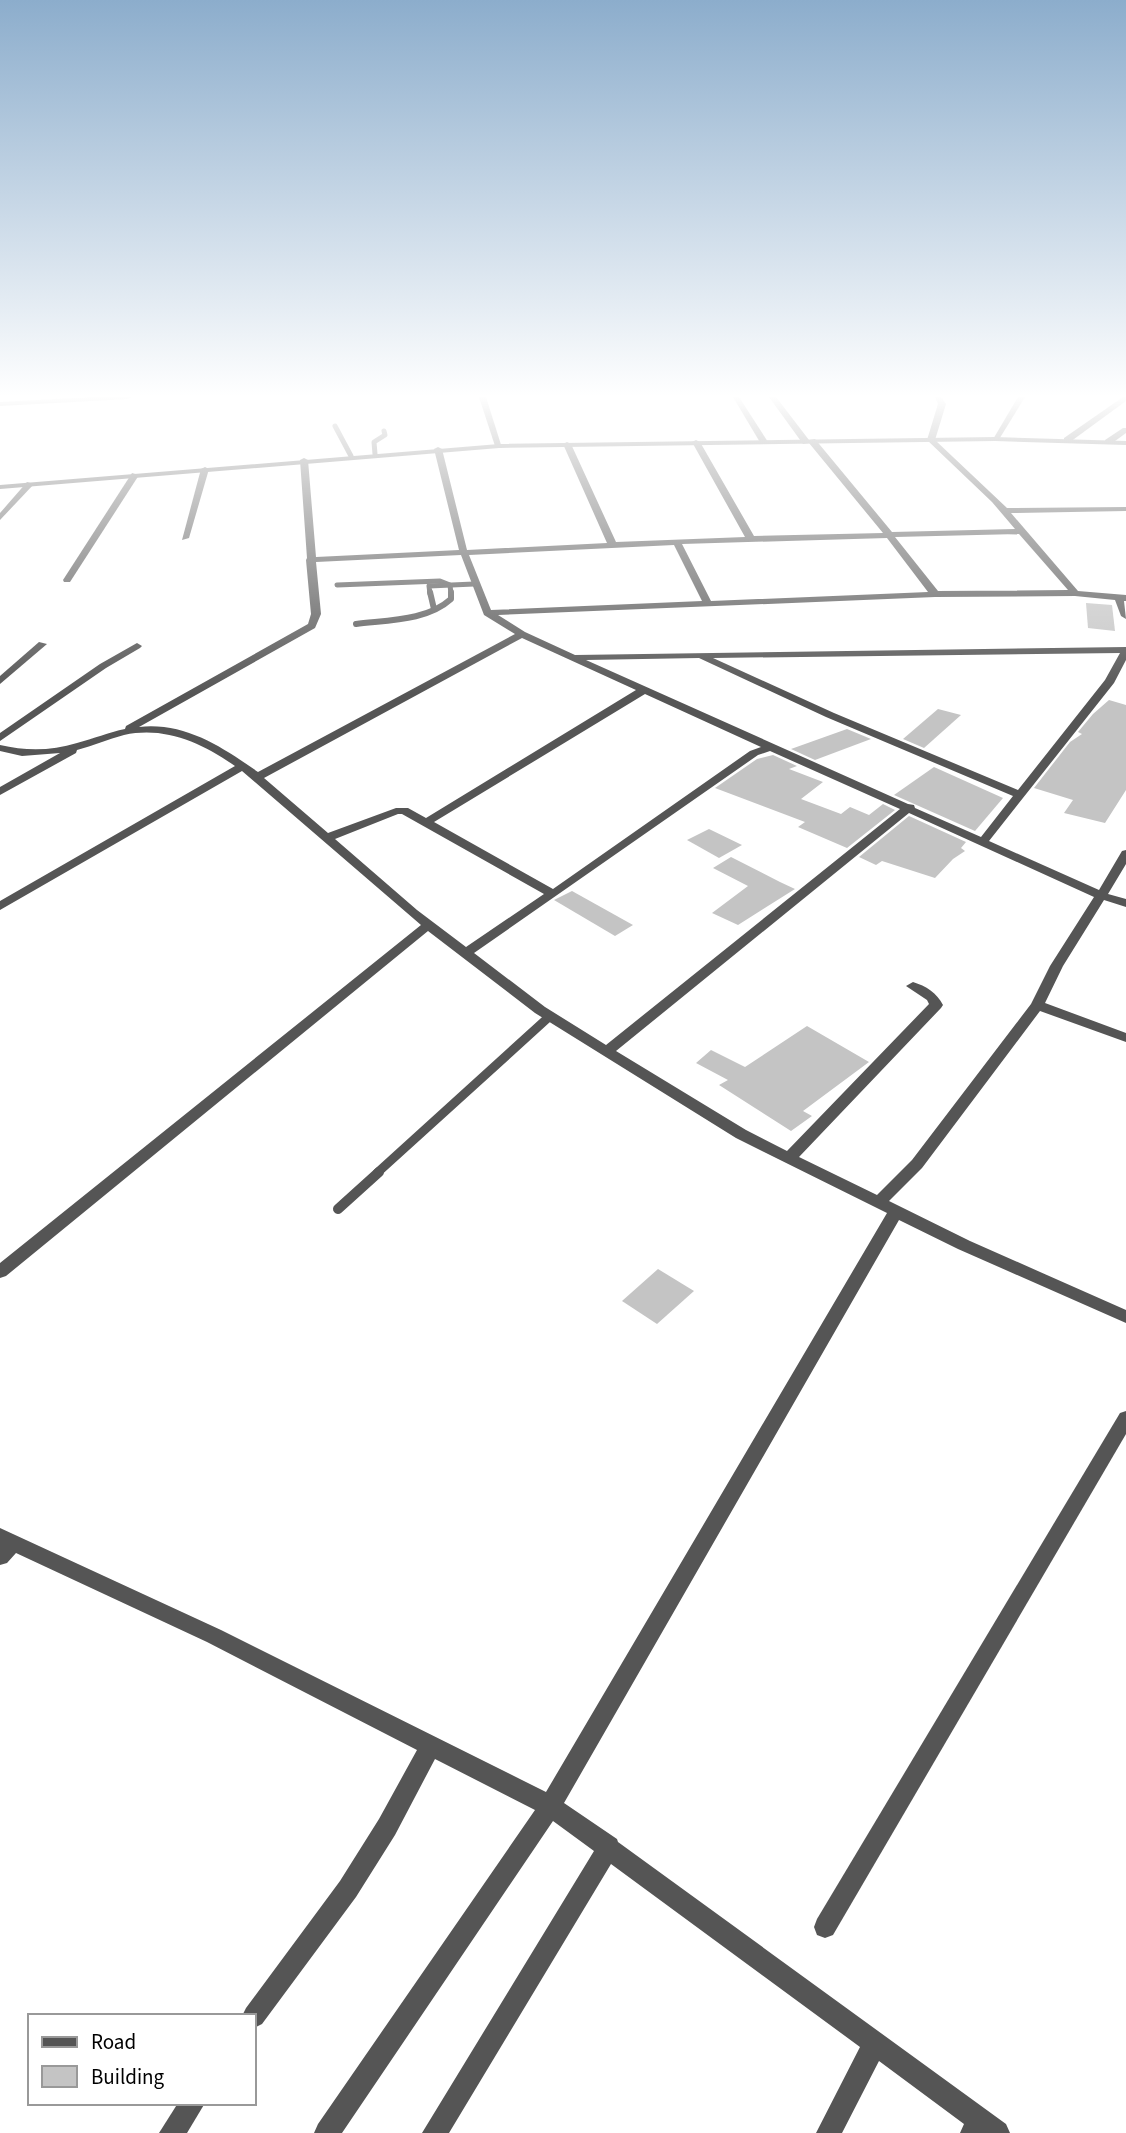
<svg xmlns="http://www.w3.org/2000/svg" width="1126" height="2133" font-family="'Source Sans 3',sans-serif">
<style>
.building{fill:#c4c4c4}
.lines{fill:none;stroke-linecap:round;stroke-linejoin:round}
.service-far3{stroke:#555;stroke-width:5}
.service-far2{stroke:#555;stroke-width:6}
.service-far1{stroke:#555;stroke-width:9}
.service{stroke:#555;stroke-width:10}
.minor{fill:#555;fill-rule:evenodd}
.tertiary{fill:#555;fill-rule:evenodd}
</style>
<rect width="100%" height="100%" fill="#fff"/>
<g class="building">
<polygon points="1086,603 1112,605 1115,631 1088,628"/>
<polygon points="1109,700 1126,705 1126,790 1105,823 1064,813 1073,800 1034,788 1070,742 1082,734 1078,732 1093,714"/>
<polygon points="938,709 961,715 924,748 903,739"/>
<polygon points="847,729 871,739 815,760 791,749"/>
<polygon points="773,755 797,766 789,769 823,782 801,799 841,814 850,807 869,815 883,804 895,810 847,848 798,827 805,822 715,788 757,759"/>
<polygon points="934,767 1003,798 975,831 894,795"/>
<polygon points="909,816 966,842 961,848 965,851 953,859 935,878 882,861 876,865 859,857"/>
<polygon points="709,829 742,845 719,858 687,840"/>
<polygon points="731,857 780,882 795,889 738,925 712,913 748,886 713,868"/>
<polygon points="572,891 633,925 615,936 554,900"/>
<polygon points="807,1026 869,1062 803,1111 812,1116 791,1131 719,1085 728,1080 696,1063 711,1050 745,1067"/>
<polygon points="658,1269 694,1291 657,1324 622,1301"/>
</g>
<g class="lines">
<g class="service-far3">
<polyline points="335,426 351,456"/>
<polyline points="375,454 374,442 385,435 384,431"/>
<polyline points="337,585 440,581 450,585 451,594"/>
<polyline points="430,594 429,586 474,584"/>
</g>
<g class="service-far2">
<polyline points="430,592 434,609"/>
<path d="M 356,624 C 387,620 427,621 451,599 L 451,592"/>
</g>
<polyline class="service-far1" points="377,1173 550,1016"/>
<polyline class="service" points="338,1209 379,1172"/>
<g class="minor">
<polygon points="94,397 132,397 128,399 0,406 0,402"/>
<polygon points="479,397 486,397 502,448 495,446"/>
<polygon points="733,397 739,397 768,442 767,444 761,444"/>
<path d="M 769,397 L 776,397 L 809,440 L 815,439 L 892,532 L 1015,529 L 992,502 L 927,440 L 938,404 L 935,397 L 941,397 L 946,404 L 935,440 L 1007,508 L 1126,507 L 1126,511 L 1011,513 L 1078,591 L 1126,595 L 1126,601 L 1124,601 L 1126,619 L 1121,616 L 1115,600 L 1075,596 L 935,597 L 498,615 L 525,632 L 575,655 L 1126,647 L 1126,660 L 1114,683 L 989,841 L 1099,890 L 1122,851 L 1126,850 L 1126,864 L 1108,894 L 1126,899 L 1126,907 L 1104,900 L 1063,966 L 1045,1003 L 1126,1033 L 1126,1042 L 1040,1011 L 922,1168 L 889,1201 L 970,1241 L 1126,1310 L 1126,1323 L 958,1249 L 899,1220 L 564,1803 L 617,1839 L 618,1842 L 1006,2124 L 1010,2133 L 960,2133 L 964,2124 L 879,2061 L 842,2133 L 816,2133 L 860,2047 L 611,1864 L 449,2133 L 422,2133 L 594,1851 L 553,1821 L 342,2133 L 314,2133 L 318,2124 L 535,1810 L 435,1759 L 395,1835 L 356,1897 L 262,2024 L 254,2028 L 254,2016 L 242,2016 L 246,2008 L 340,1881 L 379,1819 L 417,1750 L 207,1642 L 16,1553 L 7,1563 L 0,1565 L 0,1528 L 221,1630 L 546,1792 L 887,1213 L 736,1138 L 535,1013 L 428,931 L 6,1276 L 0,1278 L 0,1263 L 421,925 L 242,771 L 0,910 L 0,901 L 235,766 C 202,743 165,726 124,735 C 108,739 93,746 77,750 L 76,753 L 0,795 L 0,787 L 60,753 L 22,756 L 0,751 L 0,745 C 26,751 51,751 77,743 C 93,739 109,732 125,729 L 126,726 L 308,624 L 311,614 L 306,560 L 307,558 L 300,460 L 304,458 L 308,460 L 316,557 L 459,550 L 434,449 L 438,447 L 442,449 L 467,550 L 607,543 L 563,444 L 567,442 L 571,444 L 616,542 L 745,537 L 692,442 L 696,440 L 700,442 L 754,536 L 883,533 L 809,443 L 803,444 ZM 1019,534 L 1068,590 L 938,591 L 895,537 ZM 887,538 L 928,592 L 711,601 L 682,544 ZM 674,545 L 702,601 L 491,610 L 469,555 ZM 461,555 L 484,615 L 515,634 L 258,772 C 222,747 185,722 139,727 L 315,628 L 321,614 L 316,562 ZM 522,638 L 636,690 L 426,818 L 408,808 L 396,808 L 328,833 L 264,778 ZM 1120,653 L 1105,680 L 1018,790 L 834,713 L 713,658 ZM 699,658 L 826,717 L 1013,796 L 981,837 L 915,808 L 914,805 L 908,804 L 586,660 ZM 645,694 L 761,747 L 750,751 L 553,889 L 434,822 ZM 770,751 L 900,809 L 606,1045 L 545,1007 L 474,953 L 758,755 ZM 909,813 L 1094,897 L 1050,966 L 1031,1004 L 912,1160 L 877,1195 L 799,1157 L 941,1008 L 943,1005 C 937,993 926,986 913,982 L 906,986 L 927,1000 L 929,1004 L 787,1151 L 746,1130 L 616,1051 ZM 398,814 L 402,814 L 544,894 L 466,947 L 417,910 L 335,839 Z"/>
<polygon points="1018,397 1025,397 998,441 992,441"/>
<polygon points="1123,397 1126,397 1126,401 1070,442 1064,442 1064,438"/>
<polygon points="1123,428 1126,428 1126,433 1111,444 1105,444 1105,440"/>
<polygon points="205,467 209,469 189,538 182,540 201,469"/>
<polygon points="132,473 139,475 70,582 64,582 63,580"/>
<polygon points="27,482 34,484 0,520 0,513"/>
<polygon points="39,642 47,644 0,684 0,676"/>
<polygon points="137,643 142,646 140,648 106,668 0,741 0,733 100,664"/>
<polygon points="1126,1411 1126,1434 833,1935 825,1938 817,1935 814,1927 817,1919 1120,1413"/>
<polygon points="178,2103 205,2103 187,2133 159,2133"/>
</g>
<polygon class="tertiary" points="995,437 1126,441 1126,445 995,441 499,448 0,489 0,485 499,444"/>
</g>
<linearGradient id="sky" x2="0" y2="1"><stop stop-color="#8cadcc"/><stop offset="0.57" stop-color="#fff"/><stop offset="1" stop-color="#fff" stop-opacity="0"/></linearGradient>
<rect width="1126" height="695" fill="url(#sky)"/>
<rect x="28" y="2014" width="228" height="91" fill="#ffffff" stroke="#999999" stroke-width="2"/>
<rect x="42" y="2037" width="35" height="10" fill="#555555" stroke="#999999" stroke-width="2"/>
<text x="91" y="2049" font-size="21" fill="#000000">Road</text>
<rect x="42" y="2066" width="35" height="21" fill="#c4c4c4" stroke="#999999" stroke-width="2"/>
<text x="91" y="2084" font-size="21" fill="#000000">Building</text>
</svg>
